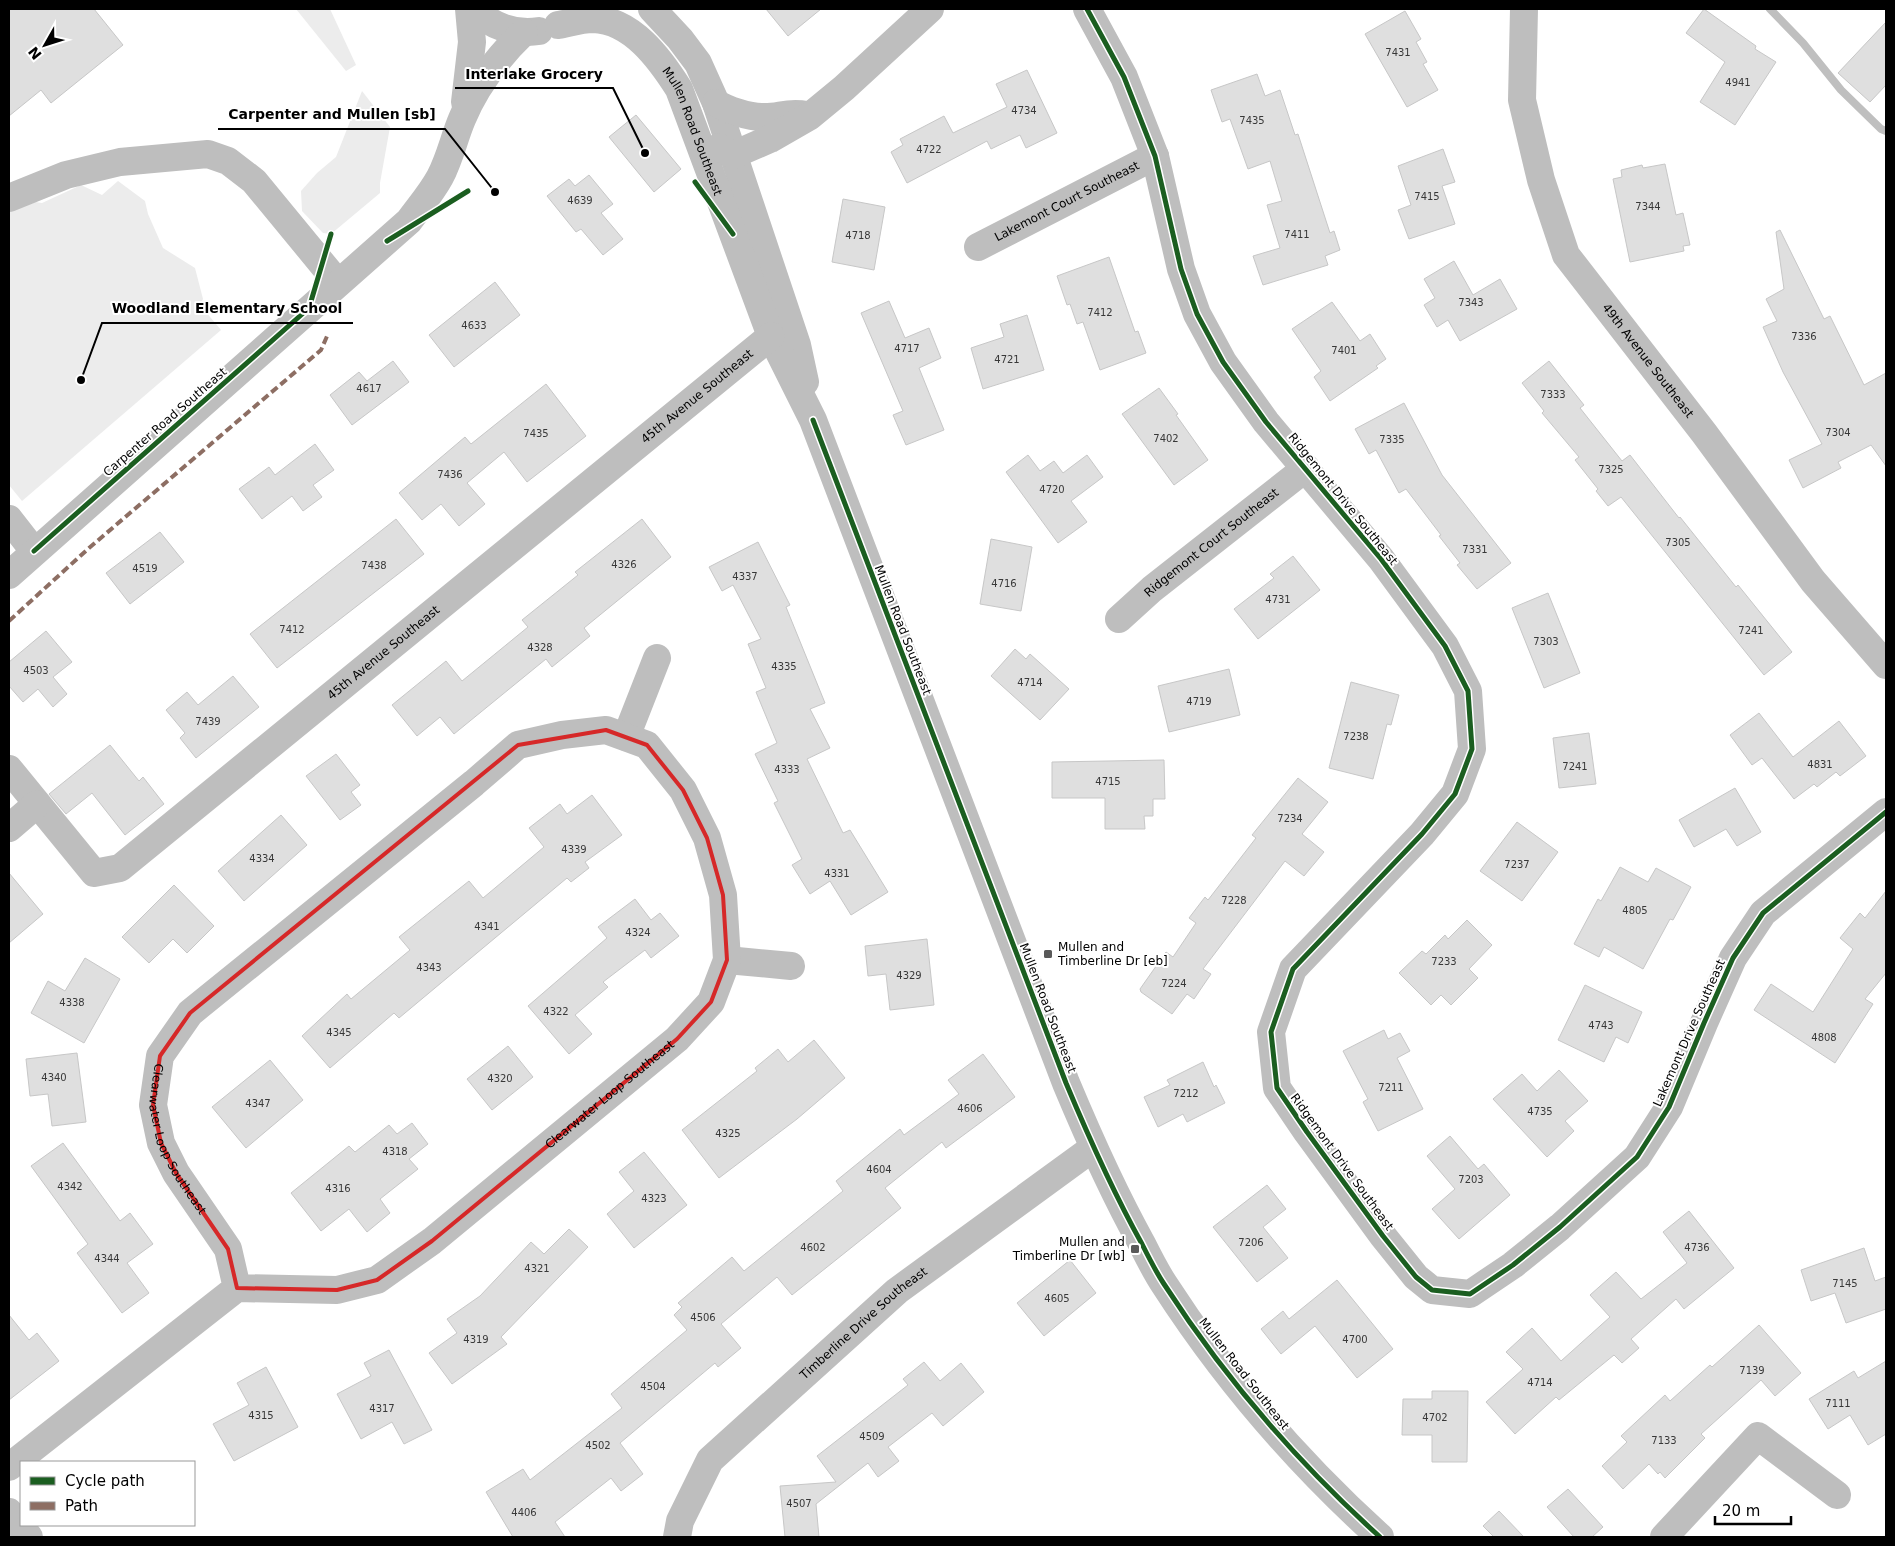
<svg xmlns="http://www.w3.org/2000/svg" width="1895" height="1546" font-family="'DejaVu Sans',sans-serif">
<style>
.green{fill:#ececec}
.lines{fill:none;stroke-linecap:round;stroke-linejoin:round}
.stream{stroke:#bfbfbf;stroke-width:8}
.building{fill:#dfdfdf;stroke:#c7c7c7}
.minor{stroke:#bebebe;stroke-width:28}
.quiet{stroke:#8d6e63;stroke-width:4;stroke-dasharray:8 4;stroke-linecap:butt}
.cycleway-casing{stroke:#fff;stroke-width:8}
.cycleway{stroke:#1b5e20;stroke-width:5}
.marked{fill:none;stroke:#d62828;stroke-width:4;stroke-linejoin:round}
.poi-dot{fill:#595959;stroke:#fff;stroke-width:2}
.labels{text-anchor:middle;stroke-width:4;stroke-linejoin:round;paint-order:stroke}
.number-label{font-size:10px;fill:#383838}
.street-label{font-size:12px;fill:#000;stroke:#fff}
.poi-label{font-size:12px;fill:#000;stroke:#fff;text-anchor:start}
.leader{fill:none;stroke:#000;stroke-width:2}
.callout-dot{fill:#000;stroke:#fff;stroke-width:2}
.callout-label{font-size:14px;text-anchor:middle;font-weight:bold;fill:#000;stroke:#fff;stroke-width:4;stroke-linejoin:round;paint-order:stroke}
</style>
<rect width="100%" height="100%" fill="#fff"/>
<g class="green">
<polygon points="296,9 330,9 356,65 346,71"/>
<polygon points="362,91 390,127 380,183 380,193 331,234 323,233 302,211 301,191 317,173 336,157"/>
<polygon points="118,181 145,201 148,214 163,248 195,268 203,299 200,305 221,330 22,501 9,485 9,198 42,203 81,185 102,195"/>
</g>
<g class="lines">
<polyline class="stream" points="1770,9 1803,43 1841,90 1881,129 1886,131"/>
</g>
<g class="building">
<polygon points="9,9 94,9 123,45 51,103 41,90 9,116"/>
<polygon points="766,9 821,9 788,36"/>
<polygon points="1704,9 1756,46 1755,49 1776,62 1735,125 1700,102 1725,62 1686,33"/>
<polygon points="1405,11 1421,39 1416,42 1427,62 1423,64 1438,90 1407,107 1365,34"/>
<polygon points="1886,22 1886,85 1870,102 1838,73"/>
<polygon points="1027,70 1057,133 1026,148 1020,135 991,149 987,141 907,183 891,152 903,145 900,139 944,116 953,133 1007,107 996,84"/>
<polygon points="1257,74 1265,96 1280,90 1295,135 1298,134 1330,233 1334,231 1340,250 1325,256 1328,265 1263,285 1253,256 1280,248 1267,205 1282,201 1270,161 1248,169 1230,119 1222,122 1211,90"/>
<polygon points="636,115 681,169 654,192 609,137"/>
<polygon points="1443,149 1455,182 1442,186 1455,224 1409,239 1398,210 1411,205 1398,166"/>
<polygon points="1665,164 1676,215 1683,213 1690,245 1683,246 1684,251 1630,262 1613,179 1622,177 1621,170 1642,165 1643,168"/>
<polygon points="589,175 613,204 601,213 623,239 603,255 581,229 576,232 547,196 569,179 575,186"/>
<polygon points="843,199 885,207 874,270 832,262"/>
<polygon points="1780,230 1824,319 1830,316 1864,385 1886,373 1886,466 1871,445 1838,462 1841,468 1803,488 1789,460 1822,444 1783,372 1763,327 1777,321 1766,299 1784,289 1776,232"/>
<polygon points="1109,257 1135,332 1138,331 1146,353 1100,370 1083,322 1077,324 1070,304 1067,305 1057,276"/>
<polygon points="1454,261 1473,295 1500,279 1517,309 1460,341 1448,320 1437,327 1424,305 1435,298 1424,279"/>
<polygon points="495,282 520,315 454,367 429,335"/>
<polygon points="889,301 905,338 929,328 941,358 919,368 944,430 906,445 893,415 903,411 861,313"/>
<polygon points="1332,302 1360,341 1370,334 1386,359 1376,366 1378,368 1330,401 1314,377 1321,371 1292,329"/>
<polygon points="1027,315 1044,370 983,389 971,348 1004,337 1000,324"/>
<polygon points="393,361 409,382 352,425 330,395 359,372 367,381"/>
<polygon points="1549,361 1584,405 1580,408 1622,461 1630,455 1679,518 1680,517 1736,587 1738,585 1792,652 1764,675 1621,497 1608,506 1596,491 1598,489 1575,460 1579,457 1542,413 1544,411 1522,383"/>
<polygon points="546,384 586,436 527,482 504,452 467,483 485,504 459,526 441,504 422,520 399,493 465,437 471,444"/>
<polygon points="1159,388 1178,414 1176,415 1208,460 1174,485 1122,414"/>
<polygon points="1404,403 1442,475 1511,563 1477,589 1457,565 1460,563 1439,536 1441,535 1406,489 1399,493 1376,450 1369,454 1355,429"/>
<polygon points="315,444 334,470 313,485 322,497 303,511 292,496 262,519 239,489 269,467 275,475"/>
<polygon points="1028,455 1040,471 1054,461 1063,473 1087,455 1103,477 1071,501 1087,522 1058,543 1006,472"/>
<polygon points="396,519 424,554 277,668 250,634"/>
<polygon points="642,519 671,557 584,628 590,636 552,667 546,659 454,734 440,717 417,736 392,705 446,661 462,681 528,627 522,620 578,575 575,572"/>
<polygon points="160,532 184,562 130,604 106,573"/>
<polygon points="991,539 1032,547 1021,611 980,604"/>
<polygon points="758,542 790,605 786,607 825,703 810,709 830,748 807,759 843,833 850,830 888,892 851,915 830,881 810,894 792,865 802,859 774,803 778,801 755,754 777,743 756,692 766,688 748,644 761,639 733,585 722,591 709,567"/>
<polygon points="1293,556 1320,590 1258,639 1234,609 1274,578 1270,574"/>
<polygon points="1548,593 1580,673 1544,688 1512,608"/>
<polygon points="46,631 72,662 53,677 67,694 53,707 38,689 23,702 9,686 9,662"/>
<polygon points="1015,649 1026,659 1030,654 1069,689 1040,720 991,676"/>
<polygon points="1229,669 1240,715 1169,732 1158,686"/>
<polygon points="233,676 259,707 196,758 180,738 185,733 166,710 187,692 198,705"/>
<polygon points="1351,682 1399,695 1391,725 1387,724 1373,779 1329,768"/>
<polygon points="1759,713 1793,757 1839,721 1866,756 1840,776 1836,772 1817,787 1814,784 1794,799 1762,758 1752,765 1730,735"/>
<polygon points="1589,733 1596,784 1559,788 1553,738"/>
<polygon points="110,745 139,781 143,777 164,804 125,835 92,793 66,814 49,794"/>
<polygon points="336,754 360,785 351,792 361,805 340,820 306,776"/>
<polygon points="1164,760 1165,799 1153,799 1153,816 1144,816 1145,829 1105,829 1105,798 1052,798 1052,762"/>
<polygon points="1298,778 1328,802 1302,834 1324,852 1304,876 1285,861 1203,969 1211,974 1194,999 1187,994 1172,1014 1141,992 1140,989 1166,952 1173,957 1196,923 1189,918 1205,897 1208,900 1256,838 1252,835"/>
<polygon points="1735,788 1761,832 1737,846 1726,829 1694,847 1679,820"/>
<polygon points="592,795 622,835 585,862 589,868 571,882 567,878 399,1018 394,1013 330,1068 302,1036 347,994 351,999 410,950 399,937 469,881 483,898 544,847 529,828 560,804 567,814"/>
<polygon points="281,815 307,845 244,901 218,871"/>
<polygon points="1517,822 1558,852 1522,901 1480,871"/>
<polygon points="1620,867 1648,882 1656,868 1691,887 1673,920 1670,919 1643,969 1604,947 1599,957 1574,944 1598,899 1601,901"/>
<polygon points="9,873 43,914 9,943"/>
<polygon points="174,885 214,926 187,953 173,939 149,963 122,937"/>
<polygon points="1886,891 1886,973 1865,999 1873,1004 1835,1063 1754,1010 1771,984 1813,1012 1853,949 1840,938 1860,913 1865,918"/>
<polygon points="635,899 651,920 660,913 679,936 651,958 645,950 603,982 608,987 575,1015 592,1034 569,1054 528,1006 607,938 598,927"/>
<polygon points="1467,920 1492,945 1469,969 1478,978 1451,1005 1441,995 1431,1005 1399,973 1422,951 1426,954 1445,935 1448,939"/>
<polygon points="927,939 934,1005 890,1010 886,974 868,976 865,946"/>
<polygon points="85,958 120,979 84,1043 31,1013 48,981 65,991"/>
<polygon points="1585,985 1642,1012 1628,1043 1616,1037 1604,1062 1558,1040"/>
<polygon points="1384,1030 1388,1039 1400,1033 1410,1051 1397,1058 1423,1109 1378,1131 1363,1102 1368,1099 1343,1051"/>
<polygon points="814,1040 845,1078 797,1119 719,1178 682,1130 757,1071 755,1068 778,1049 788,1062"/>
<polygon points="508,1046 533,1077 492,1110 467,1079"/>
<polygon points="77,1053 86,1122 52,1126 48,1094 30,1096 26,1059"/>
<polygon points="983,1054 1015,1097 946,1148 942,1142 885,1188 901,1208 792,1295 777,1277 721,1324 741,1348 718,1367 715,1363 620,1443 643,1474 621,1491 611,1478 555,1522 565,1537 513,1537 486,1492 523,1469 530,1480 622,1408 611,1394 687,1330 674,1315 682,1307 678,1303 732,1257 744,1271 843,1191 836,1181 900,1129 904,1135 959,1094 948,1080"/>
<polygon points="270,1060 303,1100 246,1148 212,1107"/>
<polygon points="1203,1062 1214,1087 1216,1085 1225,1103 1187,1122 1183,1114 1158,1127 1144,1097 1170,1085 1167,1080"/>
<polygon points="1559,1070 1588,1101 1565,1121 1574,1131 1547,1157 1493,1099 1522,1074 1537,1091"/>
<polygon points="412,1123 428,1144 409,1159 418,1169 380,1199 390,1213 367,1232 349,1209 321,1231 291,1193 349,1146 355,1152 389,1125 397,1134"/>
<polygon points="1450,1136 1478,1169 1484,1164 1510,1195 1459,1239 1432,1209 1455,1189 1427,1156"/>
<polygon points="63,1143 120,1221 130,1213 153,1244 127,1263 149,1293 122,1313 77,1253 88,1244 31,1166"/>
<polygon points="644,1152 687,1205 634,1248 607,1214 634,1191 619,1172"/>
<polygon points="1267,1185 1286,1209 1263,1227 1288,1258 1257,1282 1213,1227"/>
<polygon points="1689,1211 1734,1268 1684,1309 1676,1299 1631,1339 1639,1348 1622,1363 1614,1355 1559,1400 1556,1397 1515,1434 1486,1402 1523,1369 1506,1352 1532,1328 1561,1361 1610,1317 1590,1295 1616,1272 1641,1299 1687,1263 1663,1232"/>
<polygon points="569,1229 588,1247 501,1337 507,1344 452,1384 429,1353 457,1333 447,1319 480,1296 531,1242 544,1254"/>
<polygon points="1864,1248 1875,1281 1886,1277 1886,1309 1846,1323 1835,1293 1811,1301 1801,1270"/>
<polygon points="1070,1260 1096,1293 1044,1336 1017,1303"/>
<polygon points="1337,1280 1393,1349 1357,1378 1315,1326 1281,1354 1261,1329 1283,1311 1289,1319"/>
<polygon points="9,1315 29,1340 37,1333 59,1361 9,1400"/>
<polygon points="1759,1325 1801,1373 1775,1396 1761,1380 1701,1434 1705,1438 1665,1478 1660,1472 1658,1474 1649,1464 1623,1489 1602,1466 1627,1442 1621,1436 1665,1395 1670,1401 1710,1365 1712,1367"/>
<polygon points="389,1350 432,1430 404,1444 392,1422 361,1439 337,1394 371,1376 364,1363"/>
<polygon points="1886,1361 1886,1434 1868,1445 1850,1415 1828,1429 1809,1399 1854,1371 1858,1378"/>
<polygon points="924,1362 940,1381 961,1363 984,1392 943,1426 932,1413 888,1447 899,1461 878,1477 868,1463 816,1504 819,1537 785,1537 780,1486 836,1482 817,1456 908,1385 903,1379"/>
<polygon points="266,1367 298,1427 234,1461 213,1424 249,1405 237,1383"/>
<polygon points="1432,1391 1468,1391 1467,1462 1432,1462 1432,1435 1402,1435 1403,1399 1432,1399"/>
<polygon points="1568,1489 1603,1527 1592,1537 1574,1537 1547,1507"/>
<polygon points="1499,1511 1524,1537 1494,1537 1483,1526"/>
</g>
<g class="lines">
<g class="minor">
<path d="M 474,9 C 491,26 515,35 539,31"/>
<polyline points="652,9 680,39 698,63 716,103 797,345 805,382"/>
<polyline points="1087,9 1124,77 1155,156 1181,269 1197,314 1223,362 1266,422 1381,559 1445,646 1468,691 1472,749 1455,794 1422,834 1293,969 1271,1032 1277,1088 1307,1132 1383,1236 1416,1277 1432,1290 1470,1294 1513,1265 1560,1227 1637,1157 1669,1107 1704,1023 1733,958 1763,913 1886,812"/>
<path id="s1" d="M 1524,9 L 1522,100 L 1541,180 L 1566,255 L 1704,433 L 1813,581 L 1886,665"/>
<path id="s2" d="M 558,25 C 569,23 582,19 593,19 C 632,20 660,59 679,89 L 771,336 L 813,420 L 1066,1083 C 1089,1138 1113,1192 1142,1244 C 1149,1258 1156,1272 1164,1284 C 1224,1377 1298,1463 1380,1537"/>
<polyline points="465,102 472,42 469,9"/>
<path d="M 716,103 C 727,110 749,117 762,117 C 778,118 788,111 806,115"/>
<polyline points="719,147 733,155 770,139 810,116 844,88 930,9"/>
<polyline points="9,198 66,175 120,162 208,154 228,161 254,181 338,283"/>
<path id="s3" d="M 978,247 L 1155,156"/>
<polyline points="9,519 34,551"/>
<path d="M 9,575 L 409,221 C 420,206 432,192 440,177 C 450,158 454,138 462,119 C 476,85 498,57 524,32"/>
<path id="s4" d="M 1119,619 L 1152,589 L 1306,468"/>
<polyline points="626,737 657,658"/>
<path id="s5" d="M 9,769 L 94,873 L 120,868 L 771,336"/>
<polyline points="9,828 37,804"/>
<polyline points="727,960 791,966"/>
<path id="s6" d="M 9,1467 L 237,1288 L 337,1290 L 377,1280 L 432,1241 L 677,1039 L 711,1002 L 727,960 L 723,895 L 707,838 L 683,790 L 647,745 L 606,730 L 562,735 L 518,745 L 474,783 L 190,1013 L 160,1056 L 153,1105 L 161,1143 L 176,1173 L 228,1249 L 237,1288"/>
<polyline points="9,1512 29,1537"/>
<path id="s7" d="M 677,1537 L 680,1521 L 710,1460 L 897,1291 L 1093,1148"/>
<polyline points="1664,1537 1758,1436 1837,1495"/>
</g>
<polyline class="quiet" points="9,621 89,548 321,350 328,334"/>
<g class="cycleway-casing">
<g id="cycleway">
<polyline points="1087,9 1124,77 1155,156 1181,269 1197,314 1223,362 1266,422 1381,559 1445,646 1468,691 1472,749 1455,794 1422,834 1293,969 1271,1032 1277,1088 1307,1132 1383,1236 1416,1277 1432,1290 1470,1294 1513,1265 1560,1227 1637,1157 1669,1107 1704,1023 1733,958 1763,913 1886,812"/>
<polyline points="695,182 733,234"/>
<polyline points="387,241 468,191"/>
<path d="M 813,420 L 1066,1083 C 1089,1138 1113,1192 1142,1244 C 1149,1258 1156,1272 1164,1284 C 1224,1377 1298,1463 1380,1537"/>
<polyline points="34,551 309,308 331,234"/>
</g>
</g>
<use href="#cycleway" class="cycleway"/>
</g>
<path class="marked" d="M 606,730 L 647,745 L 683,790 L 707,838 L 723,895 L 727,960 L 711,1002 L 677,1039 L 432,1241 L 377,1280 L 337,1290 L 237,1288 L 228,1249 L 176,1173 L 161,1143 L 153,1105 L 160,1056 L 190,1013 L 518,745 Z"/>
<g class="poi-dot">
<rect x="1043" y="949" width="10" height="10" rx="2.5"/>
<rect x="1130" y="1244" width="10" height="10" rx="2.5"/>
</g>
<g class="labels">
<g class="number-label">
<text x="1398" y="56">7431</text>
<text x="1738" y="86">4941</text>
<text x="1024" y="114">4734</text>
<text x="1252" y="124">7435</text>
<text x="929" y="153">4722</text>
<text x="1427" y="200">7415</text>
<text x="580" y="204">4639</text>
<text x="1648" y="210">7344</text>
<text x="1297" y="238">7411</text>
<text x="858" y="239">4718</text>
<text x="1471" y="306">7343</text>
<text x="1100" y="316">7412</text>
<text x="474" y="329">4633</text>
<text x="1804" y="340">7336</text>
<text x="907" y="352">4717</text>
<text x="1344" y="354">7401</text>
<text x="1007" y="363">4721</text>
<text x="369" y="392">4617</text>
<text x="1553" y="398">7333</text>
<text x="1838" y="436">7304</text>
<text x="536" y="437">7435</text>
<text x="1166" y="442">7402</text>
<text x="1392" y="443">7335</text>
<text x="1611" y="473">7325</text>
<text x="450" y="478">7436</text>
<text x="1052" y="493">4720</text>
<text x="1678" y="546">7305</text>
<text x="1475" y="553">7331</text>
<text x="624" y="568">4326</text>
<text x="374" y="569">7438</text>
<text x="145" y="572">4519</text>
<text x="745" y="580">4337</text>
<text x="1004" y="587">4716</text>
<text x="1278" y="603">4731</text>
<text x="292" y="633">7412</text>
<text x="1751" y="634">7241</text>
<text x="1546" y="645">7303</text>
<text x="540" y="651">4328</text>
<text x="784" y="670">4335</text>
<text x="36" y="674">4503</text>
<text x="1030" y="686">4714</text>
<text x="1199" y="705">4719</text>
<text x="208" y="725">7439</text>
<text x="1356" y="740">7238</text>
<text x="1820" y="768">4831</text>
<text x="1575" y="770">7241</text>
<text x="787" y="773">4333</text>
<text x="1108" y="785">4715</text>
<text x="1290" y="822">7234</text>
<text x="574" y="853">4339</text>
<text x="262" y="862">4334</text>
<text x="1517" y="868">7237</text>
<text x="837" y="877">4331</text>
<text x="1234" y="904">7228</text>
<text x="1635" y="914">4805</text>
<text x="487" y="930">4341</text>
<text x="638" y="936">4324</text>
<text x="1444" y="965">7233</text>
<text x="429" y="971">4343</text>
<text x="909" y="979">4329</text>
<text x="1174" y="987">7224</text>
<text x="72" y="1006">4338</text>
<text x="556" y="1015">4322</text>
<text x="1601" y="1029">4743</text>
<text x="339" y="1036">4345</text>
<text x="1824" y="1041">4808</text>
<text x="54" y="1081">4340</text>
<text x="500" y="1082">4320</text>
<text x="1391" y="1091">7211</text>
<text x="1186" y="1097">7212</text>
<text x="258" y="1107">4347</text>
<text x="970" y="1112">4606</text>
<text x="1540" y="1115">4735</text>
<text x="728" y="1137">4325</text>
<text x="395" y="1155">4318</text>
<text x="879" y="1173">4604</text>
<text x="1471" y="1183">7203</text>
<text x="70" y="1190">4342</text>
<text x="338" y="1192">4316</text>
<text x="654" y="1202">4323</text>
<text x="1251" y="1246">7206</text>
<text x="813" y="1251">4602</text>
<text x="1697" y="1251">4736</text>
<text x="107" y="1262">4344</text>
<text x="537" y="1272">4321</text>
<text x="1845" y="1287">7145</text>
<text x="1057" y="1302">4605</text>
<text x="703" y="1321">4506</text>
<text x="476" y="1343">4319</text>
<text x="1355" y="1343">4700</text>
<text x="1752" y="1374">7139</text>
<text x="1540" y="1386">4714</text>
<text x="653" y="1390">4504</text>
<text x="1838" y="1407">7111</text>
<text x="382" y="1412">4317</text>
<text x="261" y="1419">4315</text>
<text x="1435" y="1421">4702</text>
<text x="872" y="1440">4509</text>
<text x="1664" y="1444">7133</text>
<text x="598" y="1449">4502</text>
<text x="799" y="1507">4507</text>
<text x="524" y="1516">4406</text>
</g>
<g class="street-label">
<text dy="4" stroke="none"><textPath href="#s2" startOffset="195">Mullen Road Southeast</textPath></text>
<text dy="4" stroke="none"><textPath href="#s3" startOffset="100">Lakemont Court Southeast</textPath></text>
<text dy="4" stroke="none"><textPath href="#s1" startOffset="386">49th Avenue Southeast</textPath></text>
<text dy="4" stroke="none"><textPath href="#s5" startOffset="906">45th Avenue Southeast</textPath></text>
<text transform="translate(165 422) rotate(-41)" y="4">Carpenter Road Southeast</text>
<text transform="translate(1343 499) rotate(51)" y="4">Ridgemont Drive Southeast</text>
<text dy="4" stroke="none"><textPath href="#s4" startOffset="120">Ridgemont Court Southeast</textPath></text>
<text transform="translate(903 630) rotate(69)" y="4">Mullen Road Southeast</text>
<text dy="4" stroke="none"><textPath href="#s5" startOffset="501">45th Avenue Southeast</textPath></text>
<text transform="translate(1048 1008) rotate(69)" y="4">Mullen Road Southeast</text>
<text transform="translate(1689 1033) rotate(-66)" y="4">Lakemont Drive Southeast</text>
<text dy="4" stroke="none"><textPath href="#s6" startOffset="729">Clearwater Loop Southeast</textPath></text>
<text dy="4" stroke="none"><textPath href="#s6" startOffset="1845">Clearwater Loop Southeast</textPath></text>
<text transform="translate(1342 1162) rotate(54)" y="4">Ridgemont Drive Southeast</text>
<text dy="4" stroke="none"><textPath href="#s7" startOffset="290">Timberline Drive Southeast</textPath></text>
<text transform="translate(1244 1374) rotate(52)" y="4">Mullen Road Southeast</text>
</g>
<g class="poi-label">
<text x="1058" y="951">Mullen and<tspan x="1058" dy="14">Timberline Dr [eb]</tspan></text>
<text x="1125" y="1246" text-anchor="end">Mullen and<tspan x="1125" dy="14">Timberline Dr [wb]</tspan></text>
</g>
</g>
<path class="leader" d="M645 153L613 88H455M495 192L445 129H218M81 380L102 323H353"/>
<g class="callout-dot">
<circle cx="645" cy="153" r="5"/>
<circle cx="495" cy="192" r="5"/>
<circle cx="81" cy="380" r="5"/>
</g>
<g class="callout-label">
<text x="534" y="79">Interlake Grocery</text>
<text x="332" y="119">Carpenter and Mullen [sb]</text>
<text x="227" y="313">Woodland Elementary School</text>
</g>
<rect width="1895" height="1546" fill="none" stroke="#000000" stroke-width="20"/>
<rect x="20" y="1461" width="175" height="65" fill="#ffffff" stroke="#999999"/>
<rect x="30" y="1477" width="25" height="8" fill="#1b5e20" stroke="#999999"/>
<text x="65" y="1486" font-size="15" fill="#000000">Cycle path</text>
<rect x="30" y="1502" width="25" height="8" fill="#8d6e63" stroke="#999999"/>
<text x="65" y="1511" font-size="15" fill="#000000">Path</text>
<g transform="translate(45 45) rotate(231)" stroke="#ffffff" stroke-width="4" paint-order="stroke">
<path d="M0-4L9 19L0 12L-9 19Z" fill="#000000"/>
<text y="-8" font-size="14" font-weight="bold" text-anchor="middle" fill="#000000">N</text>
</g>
<path d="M1715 1516v8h76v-8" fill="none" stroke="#000000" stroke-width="2.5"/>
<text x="1722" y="1516" font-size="15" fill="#000000" stroke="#ffffff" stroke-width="4" paint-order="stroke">20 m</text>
</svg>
